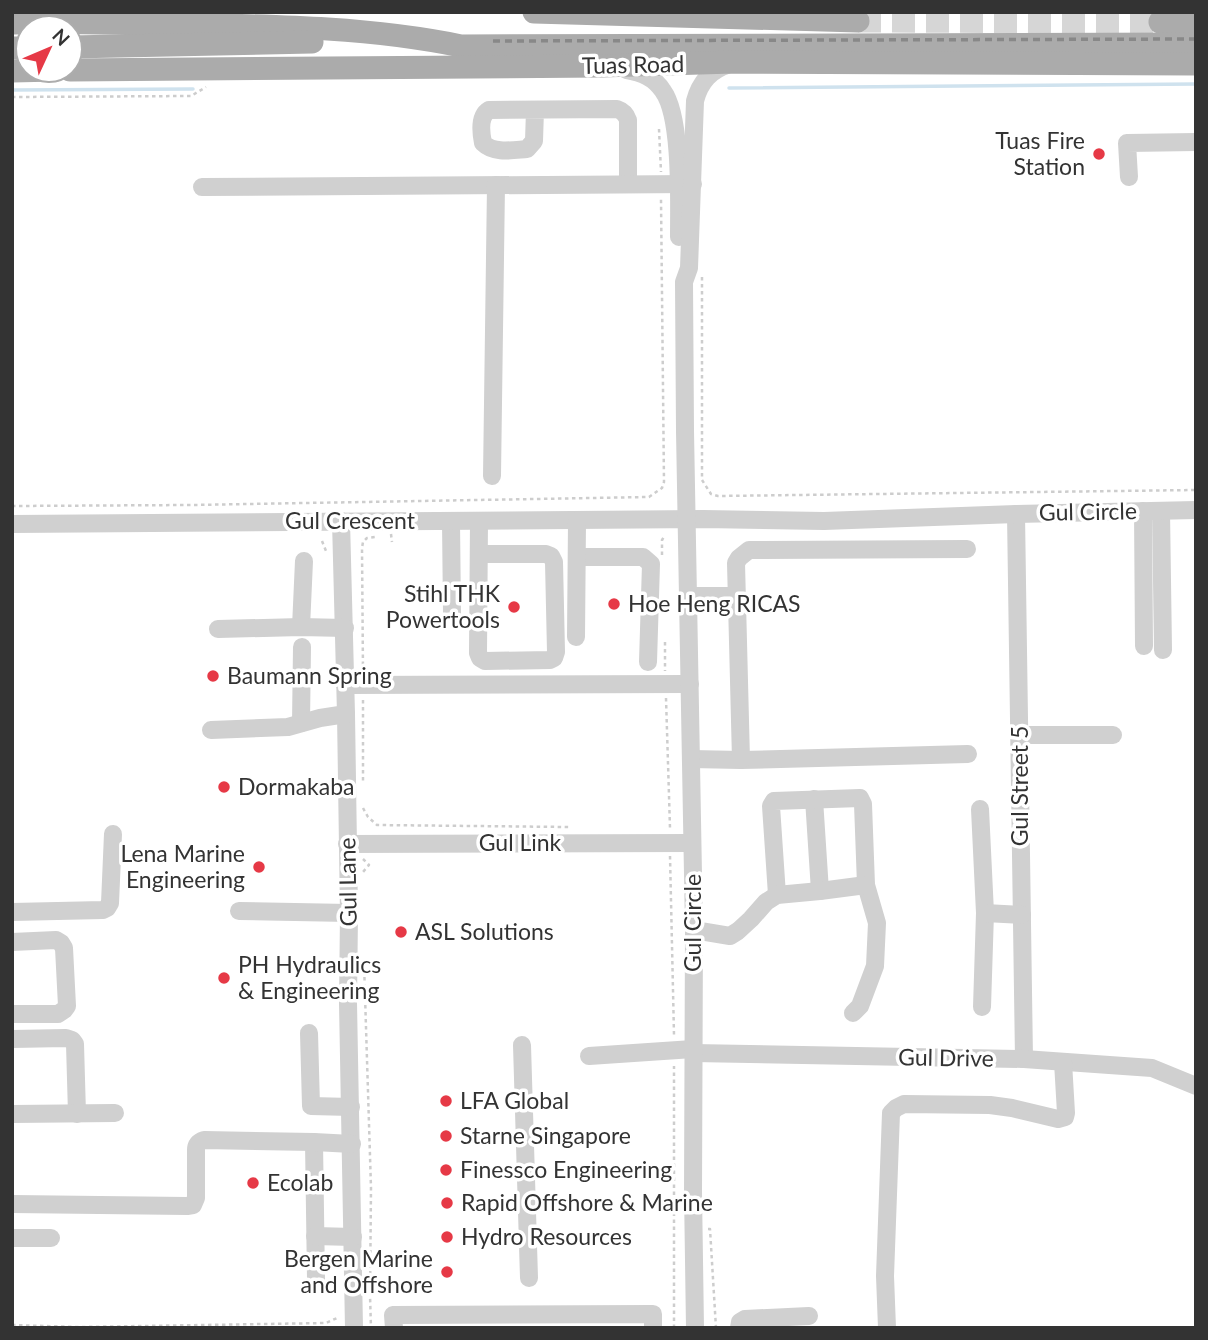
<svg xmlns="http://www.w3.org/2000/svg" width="1208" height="1340" font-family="Lato,sans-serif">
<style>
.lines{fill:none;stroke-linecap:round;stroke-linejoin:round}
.stream{stroke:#cfe2ee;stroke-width:3.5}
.major-tunnel{stroke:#d6d6d6;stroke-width:23;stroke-dasharray:23 11;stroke-linecap:butt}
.path{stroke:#cdcdcd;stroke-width:2.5;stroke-dasharray:3.5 3.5;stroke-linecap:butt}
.minor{stroke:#d0d0d0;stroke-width:18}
.major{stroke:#ababab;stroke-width:23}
.rail{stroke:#888;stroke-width:3.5;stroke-dasharray:7 5;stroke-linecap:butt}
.poi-dot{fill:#e63946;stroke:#fff;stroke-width:2.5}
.labels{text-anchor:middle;stroke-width:7;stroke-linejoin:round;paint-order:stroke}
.street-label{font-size:23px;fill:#333;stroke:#fff}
.poi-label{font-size:23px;fill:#333;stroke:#fff;text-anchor:start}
</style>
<rect width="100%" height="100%" fill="#fff"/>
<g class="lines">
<g class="stream">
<polyline points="729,88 1196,84"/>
<polyline points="12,90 193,89"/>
</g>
<polyline class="major-tunnel" points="858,21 1160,22"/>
<g class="path">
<polyline points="12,97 191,96 206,87"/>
<polyline points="659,129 661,172"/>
<polyline points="702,277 702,480 711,494 718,496 1196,490"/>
<polyline points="12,506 191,505 649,497 662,488 664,482 661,199"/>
<polyline points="391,534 392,542"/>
<polyline points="322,541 326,551"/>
<polyline points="662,555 662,540 665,535"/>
<polyline points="665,642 665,671"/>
<polyline points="363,672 362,548 363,542 367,538 375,537"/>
<polyline points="666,698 670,828"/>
<polyline points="363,700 363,781"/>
<polyline points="363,808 368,817 377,825 569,827"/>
<polyline points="670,856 674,1035"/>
<polyline points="363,859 369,865 363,872"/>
<polyline points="364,963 371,1188 370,1295 371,1328"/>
<polyline points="708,1229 710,1229 716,1328"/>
<polyline points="12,1325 79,1327 326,1323 337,1318"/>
<polyline points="674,1328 674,1066"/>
</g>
<g class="minor">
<path d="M 626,70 C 642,73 654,77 663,91 C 682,117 679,202 679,237"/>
<path d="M 535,110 L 534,141 L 527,149 C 513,150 494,154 483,143 C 481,133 479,116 489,110 L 617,109 C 623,111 626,114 628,120 L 628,184"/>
<polyline points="1129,177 1127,143 1196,142"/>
<polyline points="202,187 693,184"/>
<polyline points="492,476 496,185"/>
<polyline points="1143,511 1144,646"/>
<polyline points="1161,511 1163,650"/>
<polyline points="1016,514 1024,1059"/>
<polyline points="341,521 346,714 349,913 348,1003 354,1328"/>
<polyline points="451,521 452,614"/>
<polyline points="479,521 478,653 480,658 485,661 550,660 554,658 556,652 554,562 551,556 546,554 479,554"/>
<polyline points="12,524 703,519 824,521 1016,514 1196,510"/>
<polyline points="577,557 643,557 651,564 648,662"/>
<polyline points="689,596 737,596"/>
<polyline points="301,627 304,561"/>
<polyline points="218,629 301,627 345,628"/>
<polyline points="576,637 577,521"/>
<polyline points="345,685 690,684"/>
<polyline points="301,723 302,647"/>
<polyline points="211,730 288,727 320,718 346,714"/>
<polyline points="1020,735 1113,735"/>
<polyline points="691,759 741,760 968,754"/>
<polyline points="741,760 736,563 739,558 749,550 967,549"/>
<polyline points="814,799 820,891"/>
<polyline points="980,809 985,913 982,1007"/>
<polyline points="347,844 692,843"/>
<polyline points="777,895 771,806 774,801 860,798 863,804 866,885 877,923 875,966 860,1006 853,1013"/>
<polyline points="239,911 349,913"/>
<polyline points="12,912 103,910 107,908 110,903 113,834"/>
<polyline points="985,913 1022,915"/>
<polyline points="694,930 730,936 738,931 751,919 766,902 777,895 820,891 866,885"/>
<polyline points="12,942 56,940 61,943 64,948 67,1006 64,1010 58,1014 12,1014"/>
<polyline points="309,1033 311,1106 351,1107"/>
<polyline points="12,1039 66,1038 72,1040 75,1044 77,1114"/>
<polyline points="522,1045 529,1278"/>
<polyline points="693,1053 1024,1059 1152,1068 1196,1086"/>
<polyline points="589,1056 693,1049"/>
<polyline points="12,1114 115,1113"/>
<polyline points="314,1142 316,1279"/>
<path d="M 12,1204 L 187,1206 L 193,1205 L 196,1198 L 196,1150 C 196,1144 198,1142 204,1140 L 314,1142 L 352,1144"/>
<polyline points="315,1236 353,1237"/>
<polyline points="12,1238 51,1238"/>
<polyline points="394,1328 393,1315 653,1314 653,1328"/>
<path d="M 695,1328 L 693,1192 L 694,930 L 685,431 L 684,282 L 689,268 L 695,101 C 700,81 711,70 730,64"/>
<polyline points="739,1328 740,1322 745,1319 809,1316"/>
<polyline points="887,1328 885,1276 891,1113 896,1108 904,1104 990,1105 1012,1108 1058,1119 1065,1117 1066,1113 1063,1062"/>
</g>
<g class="major">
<polyline points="534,12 858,21"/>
<polyline points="1160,22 1196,22"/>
<path d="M 12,23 C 68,21 123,24 178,24 C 273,26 368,27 461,46 L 1196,44"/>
<polyline points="70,47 312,42"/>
<polyline points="12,48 28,48"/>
<polyline points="70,70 602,66 733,62 1196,64"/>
<polyline points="12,71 56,70"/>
</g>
<g class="rail">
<polyline points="200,12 728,12"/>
<polyline points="493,41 1196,39"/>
</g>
</g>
<g class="poi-dot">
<circle cx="1099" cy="154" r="7"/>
<circle cx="614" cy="604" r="7"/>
<circle cx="514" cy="607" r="7"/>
<circle cx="213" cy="676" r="7"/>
<circle cx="224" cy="787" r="7"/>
<circle cx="259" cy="867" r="7"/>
<circle cx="401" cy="932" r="7"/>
<circle cx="224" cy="978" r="7"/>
<circle cx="446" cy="1101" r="7"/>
<circle cx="446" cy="1136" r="7"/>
<circle cx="446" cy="1170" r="7"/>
<circle cx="253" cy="1183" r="7"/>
<circle cx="447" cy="1203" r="7"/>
<circle cx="447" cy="1237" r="7"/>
<circle cx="447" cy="1272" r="7"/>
</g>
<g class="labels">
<g class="street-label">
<text transform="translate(633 65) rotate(-1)" y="8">Tuas Road</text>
<text transform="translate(1088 512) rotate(-1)" y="8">Gul Circle</text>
<text x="350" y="529">Gul Crescent</text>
<text transform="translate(1020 786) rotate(-90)" y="8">Gul Street 5</text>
<text x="520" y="851">Gul Link</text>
<text transform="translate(348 882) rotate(-91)" y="8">Gul Lane</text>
<text transform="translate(693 923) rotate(-90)" y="8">Gul Circle</text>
<text transform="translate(946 1058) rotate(1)" y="8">Gul Drive</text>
</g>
<g class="poi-label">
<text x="1085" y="149" text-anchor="end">Tuas Fire<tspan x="1085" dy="26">Station</tspan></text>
<text x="500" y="602" text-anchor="end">Stihl THK<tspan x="500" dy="26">Powertools</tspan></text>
<text x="628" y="612">Hoe Heng RICAS</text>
<text x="227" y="684">Baumann Spring</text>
<text x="238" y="795">Dormakaba</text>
<text x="245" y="862" text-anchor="end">Lena Marine<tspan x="245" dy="26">Engineering</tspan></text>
<text x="415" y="940">ASL Solutions</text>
<text x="238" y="973">PH Hydraulics<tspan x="238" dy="26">&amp; Engineering</tspan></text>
<text x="460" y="1109">LFA Global</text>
<text x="460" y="1144">Starne Singapore</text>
<text x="460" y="1178">Finessco Engineering</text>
<text x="267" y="1191">Ecolab</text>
<text x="461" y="1211">Rapid Offshore &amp; Marine</text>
<text x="461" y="1245">Hydro Resources</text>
<text x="433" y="1267" text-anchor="end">Bergen Marine<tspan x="433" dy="26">and Offshore</tspan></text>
</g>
</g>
<rect width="1208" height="1340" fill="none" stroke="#333333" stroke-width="28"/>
<g transform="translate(49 49) rotate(46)"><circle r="33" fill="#ffffff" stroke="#adadad" stroke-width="2"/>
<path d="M0-5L12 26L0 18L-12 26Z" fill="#e63946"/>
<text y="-10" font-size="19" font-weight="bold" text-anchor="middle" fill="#333333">N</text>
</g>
</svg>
